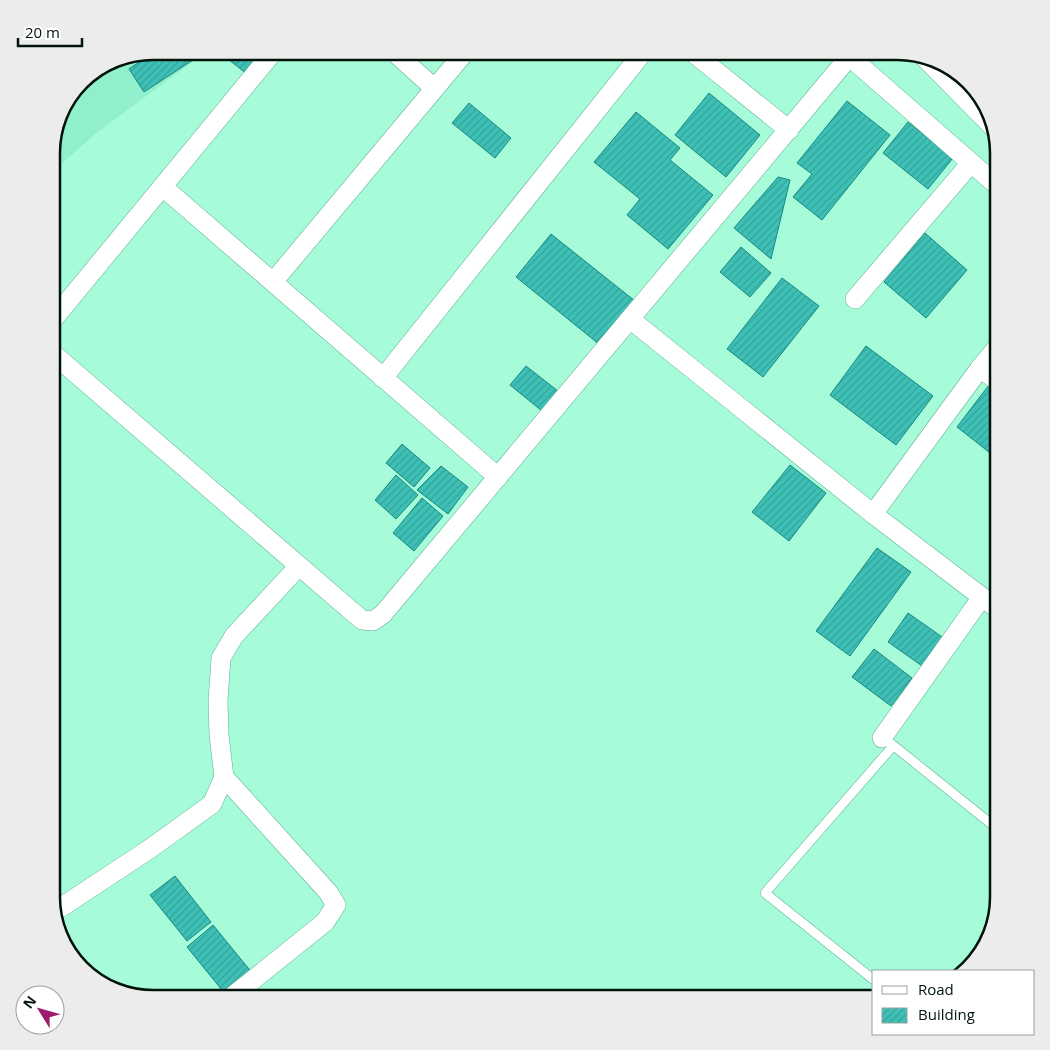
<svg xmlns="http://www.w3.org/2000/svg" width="1050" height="1050" font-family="'Open Sans',sans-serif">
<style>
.built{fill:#91efcb}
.building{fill:url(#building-hatch);stroke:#168981}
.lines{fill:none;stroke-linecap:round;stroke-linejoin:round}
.service-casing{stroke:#5db091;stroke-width:10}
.minor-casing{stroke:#5db091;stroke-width:20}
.service{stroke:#fff;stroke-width:9}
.minor{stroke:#fff;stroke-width:19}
.rim{fill:none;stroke:#00140b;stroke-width:2.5}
</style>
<defs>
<pattern id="building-hatch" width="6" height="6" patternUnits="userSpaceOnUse" patternTransform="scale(1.25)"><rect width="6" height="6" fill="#3ec0b6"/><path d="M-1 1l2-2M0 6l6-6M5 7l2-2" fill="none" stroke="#35a49b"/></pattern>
</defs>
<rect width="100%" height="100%" fill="#a6fbd9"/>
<polygon class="built" points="153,51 207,51 95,134 51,173 51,146 62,108 86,77 114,59"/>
<g class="building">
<polygon points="155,51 200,51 202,54 144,92 129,69"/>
<polygon points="228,51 273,51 256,81 224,56"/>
<polygon points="709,93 760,135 726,177 675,135"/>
<polygon points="847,101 890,135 822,220 793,197 812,174 797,163"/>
<polygon points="469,103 511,138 495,158 452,123"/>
<polygon points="636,112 680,148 670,160 713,195 668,249 627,215 640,199 594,162"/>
<polygon points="908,122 953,158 928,189 883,153"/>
<polygon points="778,177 790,180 771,259 734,228"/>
<polygon points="925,233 967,270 926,318 884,282"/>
<polygon points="551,234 635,301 600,345 516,277"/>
<polygon points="741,247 771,273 750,297 720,272"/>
<polygon points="782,278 819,306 763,377 727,349"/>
<polygon points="866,346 933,396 896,445 830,395"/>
<polygon points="526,366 558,391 542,411 510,385"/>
<polygon points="992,381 999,387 999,460 957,427"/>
<polygon points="402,444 430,468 414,487 386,463"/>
<polygon points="790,465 826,493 789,541 752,512"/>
<polygon points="441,466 468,487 448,514 417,490"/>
<polygon points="396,475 418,495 396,519 375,500"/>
<polygon points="422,498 443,516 414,551 393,533"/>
<polygon points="877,548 911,572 850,656 816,631"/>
<polygon points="908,613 945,639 925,668 888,642"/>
<polygon points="874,649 912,678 891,706 852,677"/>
<polygon points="175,876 211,922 187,941 150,895"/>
<polygon points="213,925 253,974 226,995 187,947"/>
</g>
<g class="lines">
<g class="service-casing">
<g id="service">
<polyline points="889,742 995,827 999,822"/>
<polyline points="874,980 765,893 893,746"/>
</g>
</g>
<g class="minor-casing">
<g id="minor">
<polyline points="393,51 434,88"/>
<polyline points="691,51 789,130"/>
<polyline points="843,51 999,187"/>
<polyline points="924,57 994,128"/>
<polyline points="163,187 498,477"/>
<polyline points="273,282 466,51"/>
<polyline points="855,299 971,163"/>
<polyline points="630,319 873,514 999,610"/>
<polyline points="51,322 274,51"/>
<polyline points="51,352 362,620 373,621 383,614 854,51"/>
<polyline points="980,368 999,382"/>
<polyline points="383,378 644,51"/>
<polyline points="873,514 980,368 999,345"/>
<polyline points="882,738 982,597"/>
<polyline points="224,777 328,892 336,905 325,922 229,999"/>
<polyline points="54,912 151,848 212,804 224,777 219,735 218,701 221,658 234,636 299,566"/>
</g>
</g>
<use href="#service" class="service"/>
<use href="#minor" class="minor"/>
</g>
<path d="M0 0H1050V1050H0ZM153 60H897A93 93 0 0 1 990 153V897A93 93 0 0 1 897 990H153A93 93 0 0 1 60 897V153A93 93 0 0 1 153 60Z" fill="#ebeceb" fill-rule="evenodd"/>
<path class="rim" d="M153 60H897A93 93 0 0 1 990 153V897A93 93 0 0 1 897 990H153A93 93 0 0 1 60 897V153A93 93 0 0 1 153 60Z"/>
<rect x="872" y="970" width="162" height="65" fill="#ffffff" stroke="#99a19d"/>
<rect x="882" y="986" width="25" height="8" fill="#ffffff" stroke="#99a19d"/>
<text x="918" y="995" font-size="15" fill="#00140b">Road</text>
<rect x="882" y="1008" width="25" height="15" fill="url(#building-hatch)" stroke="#99a19d"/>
<text x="918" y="1020" font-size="15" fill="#00140b">Building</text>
<g transform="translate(40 1010) rotate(307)"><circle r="24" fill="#ffffff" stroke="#99a19d"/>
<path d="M0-4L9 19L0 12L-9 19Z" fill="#9e1c6f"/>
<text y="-8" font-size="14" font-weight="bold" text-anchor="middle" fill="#00140b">N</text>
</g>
<path d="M18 38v8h64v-8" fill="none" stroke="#00140b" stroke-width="2.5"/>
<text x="25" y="38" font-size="15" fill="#00140b" stroke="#ffffff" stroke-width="4" paint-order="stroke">20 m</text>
</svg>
